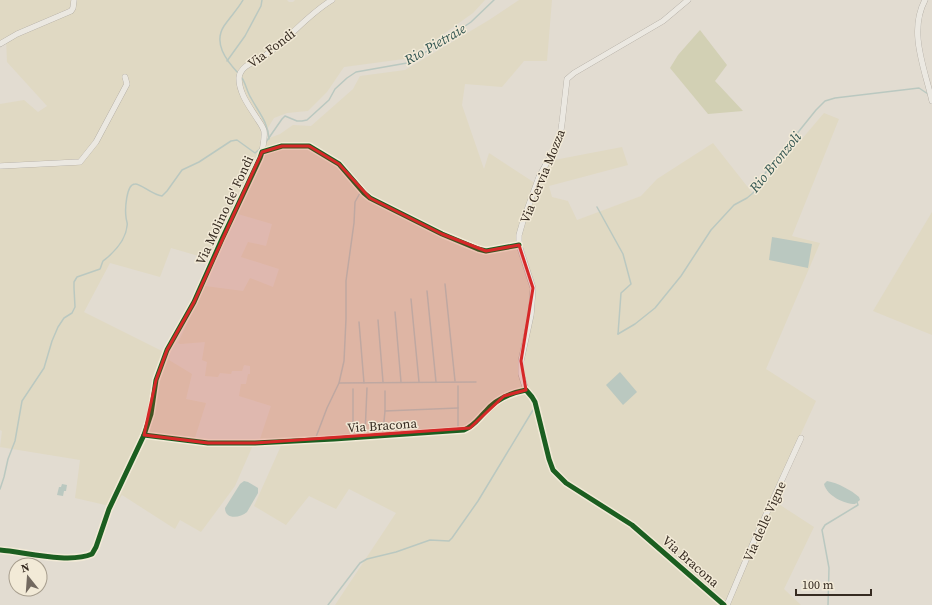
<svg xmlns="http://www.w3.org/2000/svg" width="932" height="605" font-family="'Source Serif 4',serif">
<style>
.farmland{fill:#e0d9c3}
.green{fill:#d2d0b4}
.water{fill:#bac8c0}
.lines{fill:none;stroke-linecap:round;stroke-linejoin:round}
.stream{stroke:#bac8c0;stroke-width:1.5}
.minor-casing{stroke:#a8a299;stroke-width:6}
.minor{stroke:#ebe8e1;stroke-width:5.5}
.cycleway-casing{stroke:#f2ead7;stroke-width:8}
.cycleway{stroke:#1b5e20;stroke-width:5}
.marked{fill:#d62828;fill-opacity:0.2;stroke:#d62828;stroke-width:3;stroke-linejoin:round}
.labels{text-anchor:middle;stroke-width:3;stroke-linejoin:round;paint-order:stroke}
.street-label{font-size:13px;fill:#362b21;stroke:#f2ead7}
.water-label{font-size:14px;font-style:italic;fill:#325551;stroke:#f2ead7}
</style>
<rect width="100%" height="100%" fill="#e2dcd1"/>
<g class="farmland">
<polygon points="0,0 287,0 289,2 293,2 295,0 485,0 473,13 428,45 404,59 344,67 327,92 308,111 287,113 274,118 259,142 280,134 293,125 311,126 353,89 360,76 405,70 489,20 519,0 552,0 547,61 524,61 502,87 465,84 462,105 484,169 489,153 538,185 549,161 622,147 628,165 549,186 552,197 568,201 577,220 641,196 657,179 713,143 754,195 824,113 839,119 792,236 820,243 766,369 816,401 771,499 814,527 784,589 801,605 335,605 396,513 349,489 336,509 309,496 286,525 254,506 284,439 260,439 271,406 239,396 241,384 246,384 248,374 250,374 250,366 244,365 242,371 232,371 231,374 220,373 218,377 205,376 207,362 202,360 205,342 180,344 178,343 205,286 243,291 250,278 273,287 279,269 241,257 248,242 266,246 272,224 231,212 209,259 171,248 160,277 110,263 84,312 170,355 169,360 192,374 186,399 206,403 193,444 253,445 235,486 201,532 180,520 175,529 122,495 114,507 75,498 80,460 0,447 2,431 0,430 0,104 24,100 38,112 47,106 7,62 6,38 0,41"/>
<polygon points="932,212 932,335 873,311"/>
</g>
<polygon class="green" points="700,30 727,65 715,81 743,111 708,114 670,68 678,55"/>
<g class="water">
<polygon points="772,237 812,244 808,268 769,260"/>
<polygon points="620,372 637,392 623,405 606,385"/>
<path d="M 244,481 L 248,482 L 258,488 L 258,493 L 247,512 C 240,518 225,520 225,508 L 240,484 Z"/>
<path d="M 827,481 C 838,483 851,490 859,497 L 860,500 L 855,504 C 844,504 827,496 824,484 Z"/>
<polygon points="62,484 67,485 66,491 64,491 63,496 57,495 59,487 61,487"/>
</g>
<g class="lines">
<g class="stream">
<polyline points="227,61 245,36 261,6 262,0"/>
<path d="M 238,73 C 226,60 213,43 224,26 C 230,17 238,9 243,0"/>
<path d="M 242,78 C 246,84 247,92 251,98 C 259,113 268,122 269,139"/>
<polyline points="266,142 282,119 285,116 297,121 302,121 307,120 329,100 335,89 347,78 356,72 407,63 436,46 471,22 494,0"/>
<polyline points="597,207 623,254 631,284 621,293 618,334"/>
<polyline points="445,284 455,381"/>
<polyline points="427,291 436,382"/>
<polyline points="411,299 419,382"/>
<polyline points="395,312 401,382"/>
<polyline points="378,320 383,382"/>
<polyline points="359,322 364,383"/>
<polyline points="618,334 635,324 655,308 681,276 711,230 734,205 747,198 753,193 766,172 816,110 825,101 835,98 919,88 928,94"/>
<polyline points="339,383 476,382"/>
<polyline points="458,386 458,426"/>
<polyline points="385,411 458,408"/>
<polyline points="383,432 385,411 385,391"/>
<polyline points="353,434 353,389"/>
<polyline points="365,434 367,388"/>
<polyline points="316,437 327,408 339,383 344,361 346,319 346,281 354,223 355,202 360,193"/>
<path d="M 0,489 L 4,477 L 8,459 L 15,441 L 22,401 L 44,368 L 52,341 L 58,327 L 64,318 L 72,313 L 75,307 L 74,288 L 74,282 L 77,277 L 100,269 C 101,267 102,263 103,261 C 105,259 107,258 108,257 C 117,249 126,238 127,226 C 128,223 126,220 126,217 C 125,210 126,184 135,184 C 140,183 152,195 162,196 L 167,191 L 182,170 L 199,162 L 231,141 L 237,140 L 255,153 L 261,148"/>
<polyline points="328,605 360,563 367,559 396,552 430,540 449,541 452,538 478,501 533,410"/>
<polyline points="828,605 829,568 822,530 825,525 858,505 857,502"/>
</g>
<g class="minor-casing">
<g id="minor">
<path d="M 925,0 C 908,32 925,69 932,101"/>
<polyline points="0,44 17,34 71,11 73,8 74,0"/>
<path d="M 262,152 C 263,145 265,138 264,131 C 263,127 260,123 258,120 C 250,107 239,94 239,78 C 240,65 257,61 266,55 C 290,38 307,15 332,0"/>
<polyline points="0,166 80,162 96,142 127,84 125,77"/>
<polyline points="526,390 521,374 521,361 531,315 533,288 519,245 519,235 523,221 539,177 556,146 560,136 562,123 567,79 574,73 663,21 688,0"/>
<polyline points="144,435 151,414 156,380 167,350 194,302 222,239 260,158 262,152 282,146 309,146 339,164 364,193 370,198 442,234 478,249 486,251 519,245"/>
<path d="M 0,550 C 25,552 69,564 92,554 L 96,547 L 109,509 L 144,435 L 208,443 L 255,443 L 334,439 L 464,430 C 474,426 478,419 485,412 C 496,399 510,393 526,390 L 532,397 L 535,402 L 549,459 L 553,470 L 566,483 L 632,525 L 724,605"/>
<polyline points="727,605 754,541 801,438"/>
</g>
</g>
<use href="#minor" class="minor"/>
<g class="cycleway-casing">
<g id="cycleway">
<polyline points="144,435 151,414 156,380 167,350 194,302 222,239 260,158 262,152 282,146 309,146 339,164 364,193 370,198 442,234 478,249 486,251 519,245"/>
<path d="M 0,550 C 25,552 69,564 92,554 L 96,547 L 109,509 L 144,435 L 208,443 L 255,443 L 334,439 L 464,430 C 474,426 478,419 485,412 C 496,399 510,393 526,390 L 532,397 L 535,402 L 549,459 L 553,470 L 566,483 L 632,525 L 724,605"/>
</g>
</g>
<use href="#cycleway" class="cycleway"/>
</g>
<path class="marked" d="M 282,146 L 309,146 L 339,164 L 370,198 L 442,234 L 486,251 L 519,245 L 533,288 L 521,361 L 526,390 L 504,396 L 470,428 L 255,443 L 208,443 L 144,435 L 156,380 L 167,350 L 194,302 L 262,152 Z"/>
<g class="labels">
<g class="street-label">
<text transform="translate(271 48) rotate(-37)" y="5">Via Fondi</text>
<text transform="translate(542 176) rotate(-68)" y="5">Via Cervia Mozza</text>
<text transform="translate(224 210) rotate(-65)" y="5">Via Molino de' Fondi</text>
<text transform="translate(382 425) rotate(-4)" y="5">Via Bracona</text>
<text transform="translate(764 521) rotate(-66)" y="5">Via delle Vigne</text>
<text transform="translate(691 561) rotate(41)" y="5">Via Bracona</text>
</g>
<g class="water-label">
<text transform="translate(435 44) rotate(-30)" y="5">Rio Pietraie</text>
<text transform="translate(775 162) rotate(-51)" y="5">Rio Bronzoli</text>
</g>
</g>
<g transform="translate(28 577) rotate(343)"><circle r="19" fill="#f2ead7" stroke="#a79e8e"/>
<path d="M0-3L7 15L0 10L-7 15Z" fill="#72695f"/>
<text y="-6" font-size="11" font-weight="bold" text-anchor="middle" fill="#362b21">N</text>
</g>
<path d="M796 589v6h75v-6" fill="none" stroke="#362b21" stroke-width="2"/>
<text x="802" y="589" font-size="12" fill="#362b21" stroke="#f2ead7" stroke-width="3" paint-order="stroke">100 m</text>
</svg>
